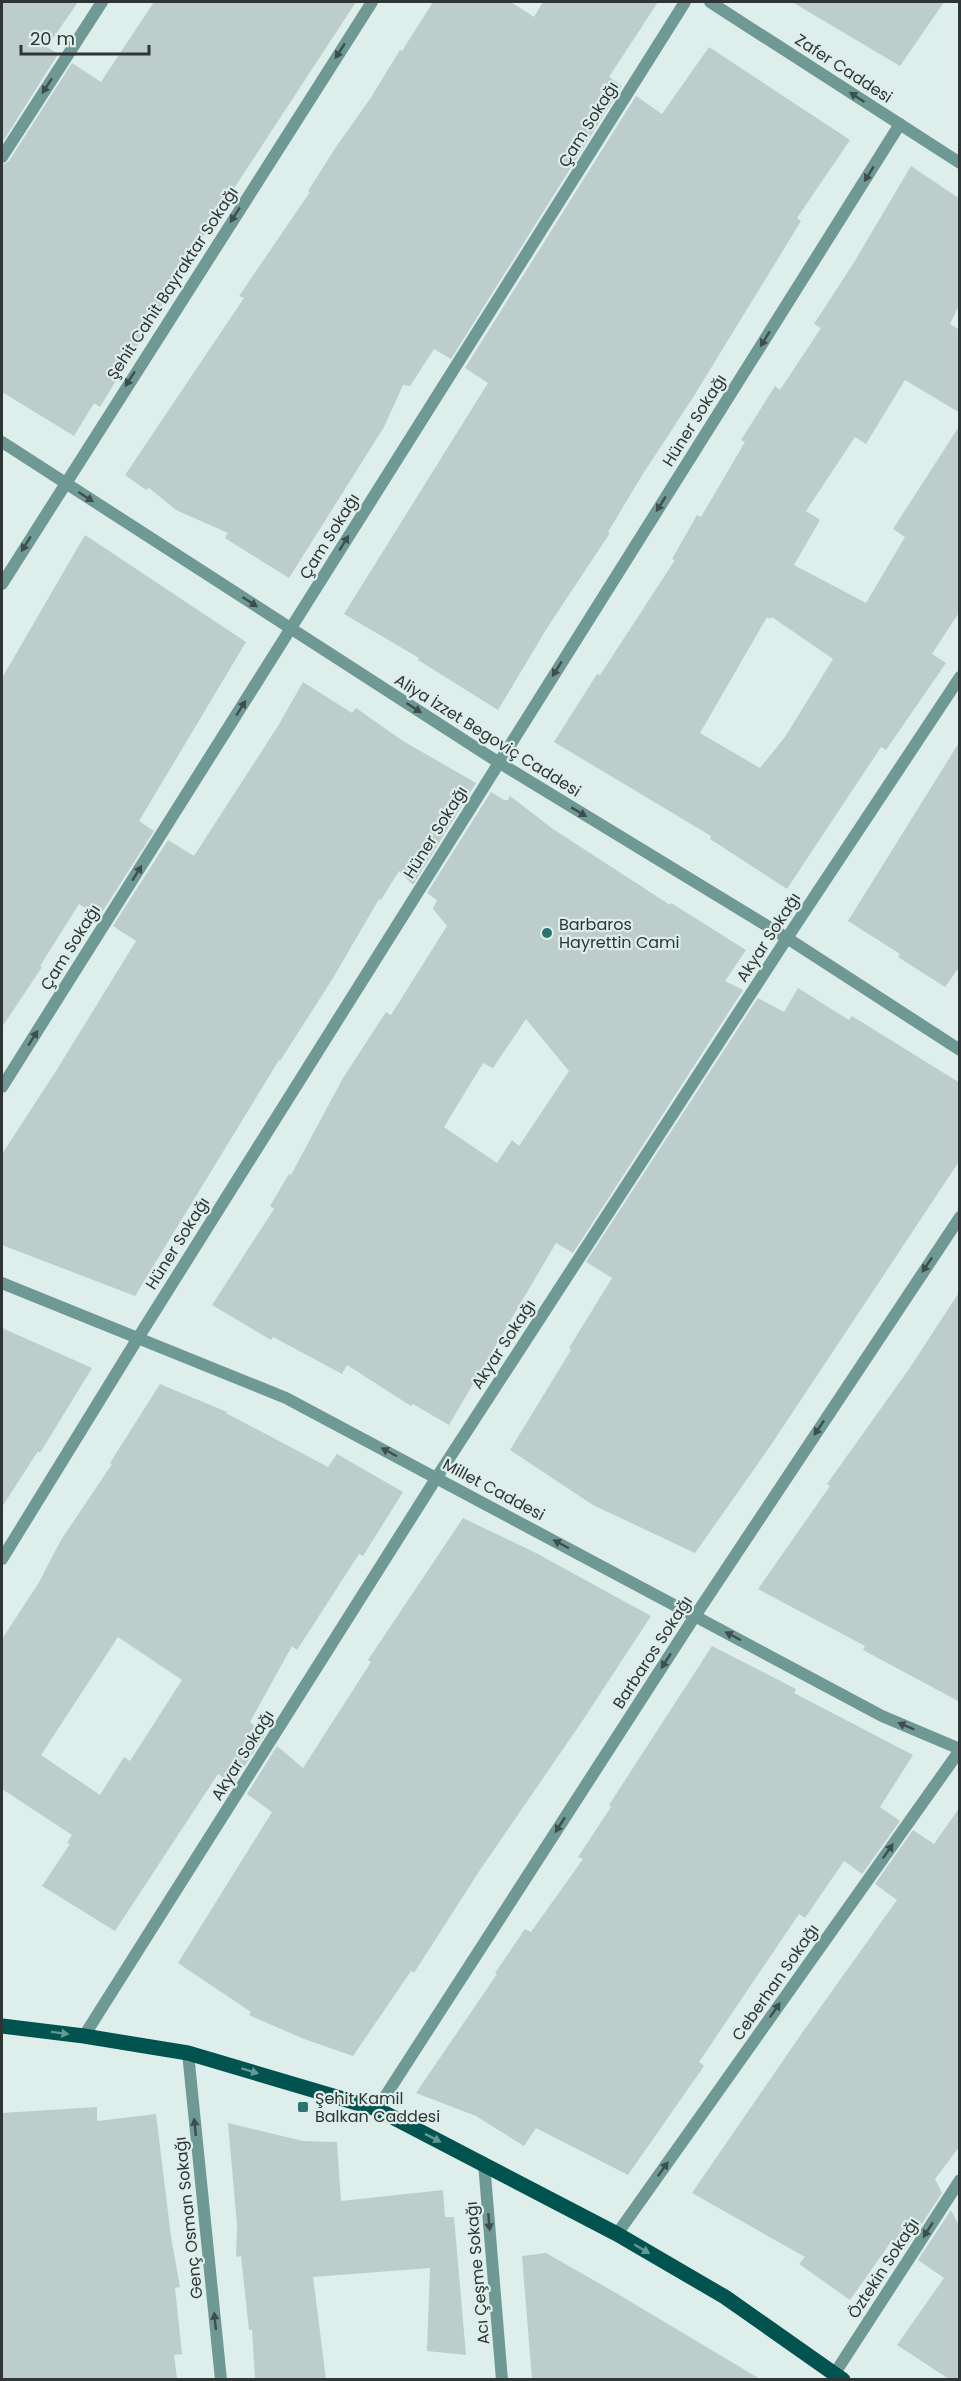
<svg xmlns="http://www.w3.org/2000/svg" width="961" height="2381" font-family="Poppins,sans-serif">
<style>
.building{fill:#bdcdcb;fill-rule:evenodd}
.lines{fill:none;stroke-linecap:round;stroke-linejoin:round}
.minor{stroke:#6f9995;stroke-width:12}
.tertiary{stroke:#6f9995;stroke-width:12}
.primary{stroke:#00534f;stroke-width:15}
.oneway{fill:#3e4e4c}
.oneway2{fill:#639995}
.poi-dot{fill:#2c756f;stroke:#ddeeeb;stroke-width:2}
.labels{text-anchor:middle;stroke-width:4.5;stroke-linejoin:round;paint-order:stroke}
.street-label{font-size:16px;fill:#2e3534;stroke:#ddeeeb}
.poi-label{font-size:16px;fill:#2e3534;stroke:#ddeeeb;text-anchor:start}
</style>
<rect width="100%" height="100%" fill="#ddeeeb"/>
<g class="building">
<polygon points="2,2 78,2 47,47 58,54 2,143"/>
<polygon points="154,2 356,2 214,219 100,407 94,403 74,436 2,392 2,165 9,161 72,63 101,82"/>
<polygon points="433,2 511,2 534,17 543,2 658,2 609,77 622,86 451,359 434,349 410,386 403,385 384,427 289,578 225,538 228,533 176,510 149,488 146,490 125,475 244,298 239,296 310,192 308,191 336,147 370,99 400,50 402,51"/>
<polygon points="792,2 944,2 900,66"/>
<polygon points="709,47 850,140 797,218 801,221 692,399 641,477 608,532 610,533 547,628 498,710 418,660 419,658 344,614 488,383 465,368 636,96 662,114"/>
<path d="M 911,166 L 960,199 L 960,303 L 950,324 L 960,330 L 960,413 L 905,380 L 866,444 L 855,437 L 806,511 L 820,520 L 794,565 L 866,603 L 905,537 L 893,529 L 960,425 L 960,611 L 932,654 L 946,663 L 886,750 L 881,747 L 787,889 L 710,839 L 711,836 L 554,742 L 597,674 L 600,675 L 675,560 L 672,559 L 697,515 L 701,517 L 745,442 L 741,440 L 775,386 L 780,390 L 821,328 L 814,324 L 853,264 ZM 767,617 L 770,619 L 772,617 L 833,659 L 785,737 L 760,768 L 700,733 Z"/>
<polygon points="85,535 246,642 139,821 154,831 99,917 79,904 40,966 42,967 2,1027 2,678"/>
<polygon points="303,682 352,713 356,708 403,741 476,783 413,885 399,871 381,900 379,899 333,978 280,1061 279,1060 135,1296 2,1245 2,1154 56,1071 136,941 113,926 168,840 194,856 278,726"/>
<polygon points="960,741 960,966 945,987 898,957 900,954 848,921"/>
<path d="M 491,792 L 504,800 L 508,800 L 510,796 L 553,829 L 670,905 L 671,903 L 746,950 L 725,981 L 743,990 L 573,1253 L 556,1243 L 449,1425 L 413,1404 L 411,1406 L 347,1365 L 342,1374 L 273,1337 L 271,1340 L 212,1305 L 274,1209 L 270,1206 L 289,1174 L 291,1175 L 343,1078 L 386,1012 L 391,1015 L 447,926 L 433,909 L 437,900 L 427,893 ZM 526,1019 L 569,1071 L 519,1146 L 512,1140 L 497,1163 L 444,1127 L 483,1063 L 493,1068 Z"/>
<polygon points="798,988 849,1020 852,1016 960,1083 960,1160 771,1445 695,1553 593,1505 510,1450 571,1350 569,1348 612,1278 586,1262 758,998 784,1012"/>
<polygon points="960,1291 960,1702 863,1650 865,1646 758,1589 830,1486 827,1484 909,1369"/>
<polygon points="2,1328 92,1368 40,1453 38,1451 2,1507"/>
<path d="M 160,1384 L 227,1412 L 226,1413 L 328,1467 L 337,1454 L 403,1492 L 363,1556 L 359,1554 L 297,1650 L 292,1646 L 250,1722 L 265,1735 L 233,1784 L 218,1774 L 115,1931 L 42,1886 L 70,1844 L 67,1843 L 72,1835 L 2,1789 L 2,1639 L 38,1584 L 61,1540 L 112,1464 L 110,1463 ZM 118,1637 L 182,1680 L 130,1761 L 124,1757 L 100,1795 L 41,1755 Z"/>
<polygon points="463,1518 536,1553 651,1616 583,1720 478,1873 414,1973 411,1971 353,2056 304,2039 249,2015 251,2012 178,1963 272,1812 247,1794 277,1746 303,1768 371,1662 368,1660"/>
<polygon points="712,1646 796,1689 794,1693 913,1755 880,1807 900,1821 862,1874 844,1861 805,1918 799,1914 699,2062 704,2066 628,2175 536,2128 524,2146 476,2116 416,2093 497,1974 495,1973 525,1929 531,1932 583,1859 578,1857 611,1807 609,1805"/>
<polygon points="960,1807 960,2146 935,2179 942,2193 904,2251 891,2242 850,2300 799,2264 805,2257 692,2193 802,2033 897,1900 875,1884 913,1830 934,1844"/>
<polygon points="97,2107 97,2121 156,2114 171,2237 180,2287 175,2288 182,2354 174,2355 177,2379 2,2379 2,2113"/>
<polygon points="228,2123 303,2141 337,2142 341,2201 443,2190 445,2217 454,2217 466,2355 427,2351 430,2268 313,2277 326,2379 255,2379 252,2330 249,2330 241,2256 236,2257 237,2225"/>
<polygon points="951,2210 960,2228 960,2379 949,2379 897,2345 944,2278 918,2260"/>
<polygon points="546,2253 616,2293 760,2379 532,2379 522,2256"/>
</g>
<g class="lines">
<g class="minor">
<polyline points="710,2 960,163"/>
<polyline points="2,157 102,2"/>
<polyline points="2,442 498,762 787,938 960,1050"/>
<polyline points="2,584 372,2"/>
<polyline points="2,1087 685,2"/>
<polyline points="2,1559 138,1338 900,124"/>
<polyline points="84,2036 437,1477 787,938 960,677"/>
<polyline points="188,2053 221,2380"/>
<polyline points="377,2109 695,1616 960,1217"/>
<polyline points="484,2163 502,2380"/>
<polyline points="617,2234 960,1750"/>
<polyline points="834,2380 835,2373 960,2180"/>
</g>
<polyline class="tertiary" points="2,1283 286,1398 882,1716 960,1749"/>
<polyline class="primary" points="2,2026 84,2036 188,2053 377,2109 617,2234 725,2297 843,2380"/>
</g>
<defs><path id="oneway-solid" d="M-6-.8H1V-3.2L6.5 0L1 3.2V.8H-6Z" transform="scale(1.5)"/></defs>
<g class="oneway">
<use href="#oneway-solid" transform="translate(340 51) rotate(123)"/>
<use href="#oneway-solid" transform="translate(47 86) rotate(123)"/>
<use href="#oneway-solid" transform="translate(857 97) rotate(-147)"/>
<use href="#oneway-solid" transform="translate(869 174) rotate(122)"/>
<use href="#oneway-solid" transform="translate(235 215) rotate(123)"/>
<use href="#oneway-solid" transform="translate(765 339) rotate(122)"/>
<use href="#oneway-solid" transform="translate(130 379) rotate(123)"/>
<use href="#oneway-solid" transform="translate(86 497) rotate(33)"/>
<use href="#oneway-solid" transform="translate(661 504) rotate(122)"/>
<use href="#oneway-solid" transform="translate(344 543) rotate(-58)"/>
<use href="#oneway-solid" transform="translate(26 544) rotate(122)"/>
<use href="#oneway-solid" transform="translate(250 602) rotate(33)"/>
<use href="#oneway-solid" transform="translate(557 669) rotate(122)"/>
<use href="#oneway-solid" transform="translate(241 708) rotate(-58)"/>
<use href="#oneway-solid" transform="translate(414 708) rotate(33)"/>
<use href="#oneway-solid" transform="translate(579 812) rotate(31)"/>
<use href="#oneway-solid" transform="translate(137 873) rotate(-58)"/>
<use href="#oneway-solid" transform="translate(33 1038) rotate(-58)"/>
<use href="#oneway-solid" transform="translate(927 1265) rotate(124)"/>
<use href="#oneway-solid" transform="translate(819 1428) rotate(124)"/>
<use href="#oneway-solid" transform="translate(389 1452) rotate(-152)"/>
<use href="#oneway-solid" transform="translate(561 1544) rotate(-152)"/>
<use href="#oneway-solid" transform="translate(733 1636) rotate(-152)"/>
<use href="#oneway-solid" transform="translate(666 1661) rotate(123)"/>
<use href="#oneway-solid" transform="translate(906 1726) rotate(-157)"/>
<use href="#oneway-solid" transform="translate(560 1825) rotate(123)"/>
<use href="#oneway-solid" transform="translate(888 1851) rotate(-55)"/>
<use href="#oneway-solid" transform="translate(775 2010) rotate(-55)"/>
<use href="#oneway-solid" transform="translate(195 2127) rotate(-96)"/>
<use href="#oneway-solid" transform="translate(663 2169) rotate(-55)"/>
<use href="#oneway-solid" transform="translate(489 2222) rotate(85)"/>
<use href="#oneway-solid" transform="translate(928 2230) rotate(123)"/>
<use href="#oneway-solid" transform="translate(215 2321) rotate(-96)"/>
</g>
<g class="oneway2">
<use href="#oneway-solid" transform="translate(60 2033) rotate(7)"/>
<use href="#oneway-solid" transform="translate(250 2071) rotate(17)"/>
<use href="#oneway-solid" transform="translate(433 2138) rotate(27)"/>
<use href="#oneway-solid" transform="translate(642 2249) rotate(30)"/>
</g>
<g class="poi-dot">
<circle cx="547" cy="933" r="6"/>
<rect x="297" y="2101" width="12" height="12" rx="3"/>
</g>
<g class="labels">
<g class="street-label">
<text transform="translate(844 68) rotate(33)" y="6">Zafer Caddesi</text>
<text transform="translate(588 124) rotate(-58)" y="6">Çam Sokağı</text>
<text transform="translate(172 283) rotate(-57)" y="6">Şehit Cahit Bayraktar Sokağı</text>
<text transform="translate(694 420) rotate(-58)" y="6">Hüner Sokağı</text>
<text transform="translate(329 536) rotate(-58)" y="6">Çam Sokağı</text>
<text transform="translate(488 735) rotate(32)" y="6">Aliya İzzet Begoviç Caddesi</text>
<text transform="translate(435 832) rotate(-58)" y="6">Hüner Sokağı</text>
<text transform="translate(768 937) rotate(-57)" y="6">Akyar Sokağı</text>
<text transform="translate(70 947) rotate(-58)" y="6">Çam Sokağı</text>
<text transform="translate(177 1243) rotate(-58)" y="6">Hüner Sokağı</text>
<text transform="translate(503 1344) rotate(-57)" y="6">Akyar Sokağı</text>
<text transform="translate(494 1489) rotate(28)" y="6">Millet Caddesi</text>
<text transform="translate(652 1652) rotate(-57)" y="6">Barbaros Sokağı</text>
<text transform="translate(242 1755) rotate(-58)" y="6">Akyar Sokağı</text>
<text transform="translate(775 1982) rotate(-55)" y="6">Ceberhan Sokağı</text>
<text transform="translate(188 2218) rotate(-96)" y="6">Genç Osman Sokağı</text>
<text transform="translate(883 2268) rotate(-57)" y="6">Öztekin Sokağı</text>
<text transform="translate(477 2273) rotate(-95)" y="6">Acı Çeşme Sokağı</text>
</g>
<g class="poi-label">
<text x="559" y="930">Barbaros<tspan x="559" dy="18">Hayrettin Cami</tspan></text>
<text x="315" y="2104">Şehit Kamil<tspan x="315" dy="18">Balkan Caddesi</tspan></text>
</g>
</g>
<rect width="961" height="2381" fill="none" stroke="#2e3534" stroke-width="6"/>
<path d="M21 45v9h128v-9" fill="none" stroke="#2e3534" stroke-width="3"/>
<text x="30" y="45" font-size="18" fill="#2e3534" stroke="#ddeeeb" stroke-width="4.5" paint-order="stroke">20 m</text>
</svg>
